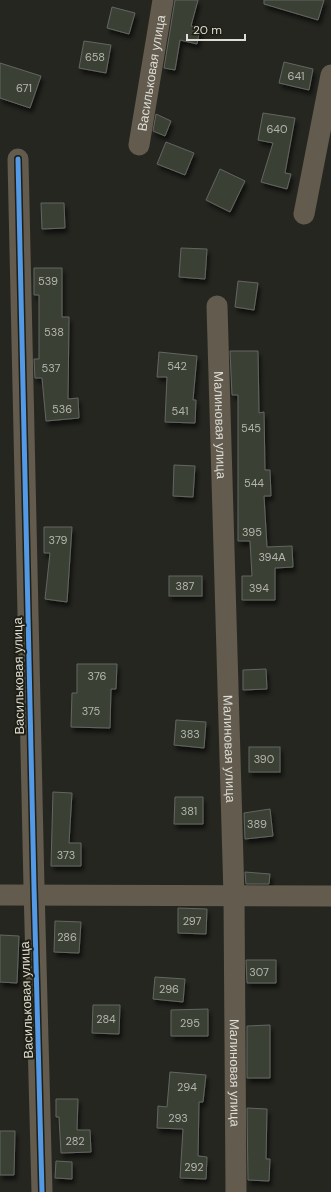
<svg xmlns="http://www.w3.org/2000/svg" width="331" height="1192" font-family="'DM Sans',sans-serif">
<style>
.building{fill:#3a4036;stroke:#636561;filter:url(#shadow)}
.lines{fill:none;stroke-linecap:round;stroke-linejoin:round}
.street{stroke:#625b4e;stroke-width:21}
.cycleway-casing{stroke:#1f1f14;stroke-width:8}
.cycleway{stroke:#5399e6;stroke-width:5}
.labels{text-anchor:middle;stroke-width:4;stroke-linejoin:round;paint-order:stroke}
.number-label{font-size:11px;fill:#b4b6ae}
.street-label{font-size:13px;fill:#ddddd6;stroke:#1f1f14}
</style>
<defs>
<filter id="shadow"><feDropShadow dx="2.5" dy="4.5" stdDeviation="2" flood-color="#0009"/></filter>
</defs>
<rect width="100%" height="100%" fill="#262621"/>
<g class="building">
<polygon points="175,0 198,0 191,26 200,28 197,44 180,40 175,70 164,68"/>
<polygon points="264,0 324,0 318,20 264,4"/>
<polygon points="112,7 135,13 129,34 107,28"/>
<polygon points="84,41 111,45 106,73 79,68"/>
<polygon points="284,62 313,69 309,90 279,83"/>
<polygon points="0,63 41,76 30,108 0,98"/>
<polygon points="263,113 295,118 285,173 291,174 287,189 261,182 273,143 258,140"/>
<polygon points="156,114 171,121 165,136 153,131"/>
<polygon points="166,142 194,153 185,175 157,164"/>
<polygon points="220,169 245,181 230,212 206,200"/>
<polygon points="41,203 64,203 65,228 42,229"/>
<polygon points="181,248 207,249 205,279 179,277"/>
<polygon points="34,268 62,268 62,317 69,317 68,399 78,398 79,418 46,421 42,378 35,378 34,359 39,359 39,295 34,295"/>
<polygon points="238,281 258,283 254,310 235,307"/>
<polygon points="230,351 258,351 259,413 264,412 265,470 270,470 271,496 264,496 267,547 292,546 293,567 275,568 275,600 242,600 242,576 252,576 250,541 238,541 238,395 232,395"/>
<polygon points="159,352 197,356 193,400 196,400 195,423 165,422 167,377 157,377"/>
<polygon points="174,465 195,466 193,497 173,496"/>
<polygon points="44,527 72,527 67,602 45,599 50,553 44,553"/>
<rect x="169" y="576" width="33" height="20"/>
<polygon points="77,664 117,664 116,689 111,689 110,728 71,727 72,693 77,693"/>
<polygon points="266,669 267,689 243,690 243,670"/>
<polygon points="176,720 206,722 204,748 174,745"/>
<rect x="249" y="747" width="31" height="25"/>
<polygon points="53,792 72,793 69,843 81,843 81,866 51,866"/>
<polygon points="175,797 203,797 203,824 174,824"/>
<polygon points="270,809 273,836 245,839 244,813"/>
<polygon points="245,872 270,874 269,884 246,884"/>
<polygon points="178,908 207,909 206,934 178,933"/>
<polygon points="55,921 81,922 79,953 54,952"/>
<polygon points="0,935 19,936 17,983 0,982"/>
<polygon points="246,960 276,960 276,983 247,983"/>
<polygon points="155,977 185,979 183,1002 153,999"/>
<polygon points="93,1005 120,1005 119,1034 92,1033"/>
<polygon points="208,1009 208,1036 171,1036 171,1010"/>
<polygon points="270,1025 270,1078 247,1078 247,1026"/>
<polygon points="170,1072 206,1075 203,1102 199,1102 198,1156 207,1157 206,1179 180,1178 183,1129 157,1128 158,1106 167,1107"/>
<polygon points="56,1099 78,1099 77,1130 90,1130 91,1152 61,1153 59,1117 56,1117"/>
<polygon points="247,1108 267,1109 266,1159 270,1159 269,1181 248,1180"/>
<polygon points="0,1131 15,1131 14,1175 0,1175"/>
<polygon points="56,1161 72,1162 72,1179 55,1178"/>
</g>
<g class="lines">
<g class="street">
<path id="s1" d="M 139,145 L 163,0"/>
<polyline points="18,159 34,887 42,1192"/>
<polyline points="304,214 331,75"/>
<path id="s2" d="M 217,306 L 234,896 L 236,1192"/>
<polyline points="0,895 331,896"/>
</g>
<g class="cycleway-casing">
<polyline id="cycleway" points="18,159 34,887 42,1192"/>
</g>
<use href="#cycleway" class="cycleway"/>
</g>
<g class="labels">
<g class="number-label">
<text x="95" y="61">658</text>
<text x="296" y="80">641</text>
<text x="24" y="92">671</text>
<text x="277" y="133">640</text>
<text x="48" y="285">539</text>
<text x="54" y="336">538</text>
<text x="177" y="370">542</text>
<text x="51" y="372">537</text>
<text x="62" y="413">536</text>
<text x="180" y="415">541</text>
<text x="251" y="432">545</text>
<text x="254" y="487">544</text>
<text x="252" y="536">395</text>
<text x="58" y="544">379</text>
<text x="272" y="561">394А</text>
<text x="185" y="590">387</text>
<text x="259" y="592">394</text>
<text x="97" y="680">376</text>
<text x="91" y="715">375</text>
<text x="190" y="738">383</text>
<text x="264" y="763">390</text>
<text x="189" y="815">381</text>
<text x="257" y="828">389</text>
<text x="66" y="859">373</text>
<text x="192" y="925">297</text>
<text x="67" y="941">286</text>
<text x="259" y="976">307</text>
<text x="169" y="993">296</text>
<text x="106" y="1023">284</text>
<text x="190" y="1027">295</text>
<text x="187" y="1091">294</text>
<text x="178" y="1122">293</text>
<text x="75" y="1145">282</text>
<text x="194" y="1171">292</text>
</g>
<g class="street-label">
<text dy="5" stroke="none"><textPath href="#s1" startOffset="73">Васильковая улица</textPath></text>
<text dy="5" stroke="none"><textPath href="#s2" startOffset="119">Малиновая улица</textPath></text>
<text transform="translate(18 676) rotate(-91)" y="5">Васильковая улица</text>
<text dy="5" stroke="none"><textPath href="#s2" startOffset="443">Малиновая улица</textPath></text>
<text transform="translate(26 1000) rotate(-92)" y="5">Васильковая улица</text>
<text dy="5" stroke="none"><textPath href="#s2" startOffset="767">Малиновая улица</textPath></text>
</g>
</g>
<path d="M187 34v6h58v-6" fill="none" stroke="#ddddd6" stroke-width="2"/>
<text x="193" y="34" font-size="12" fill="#ddddd6" stroke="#1f1f14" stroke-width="3" paint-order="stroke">20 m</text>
</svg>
